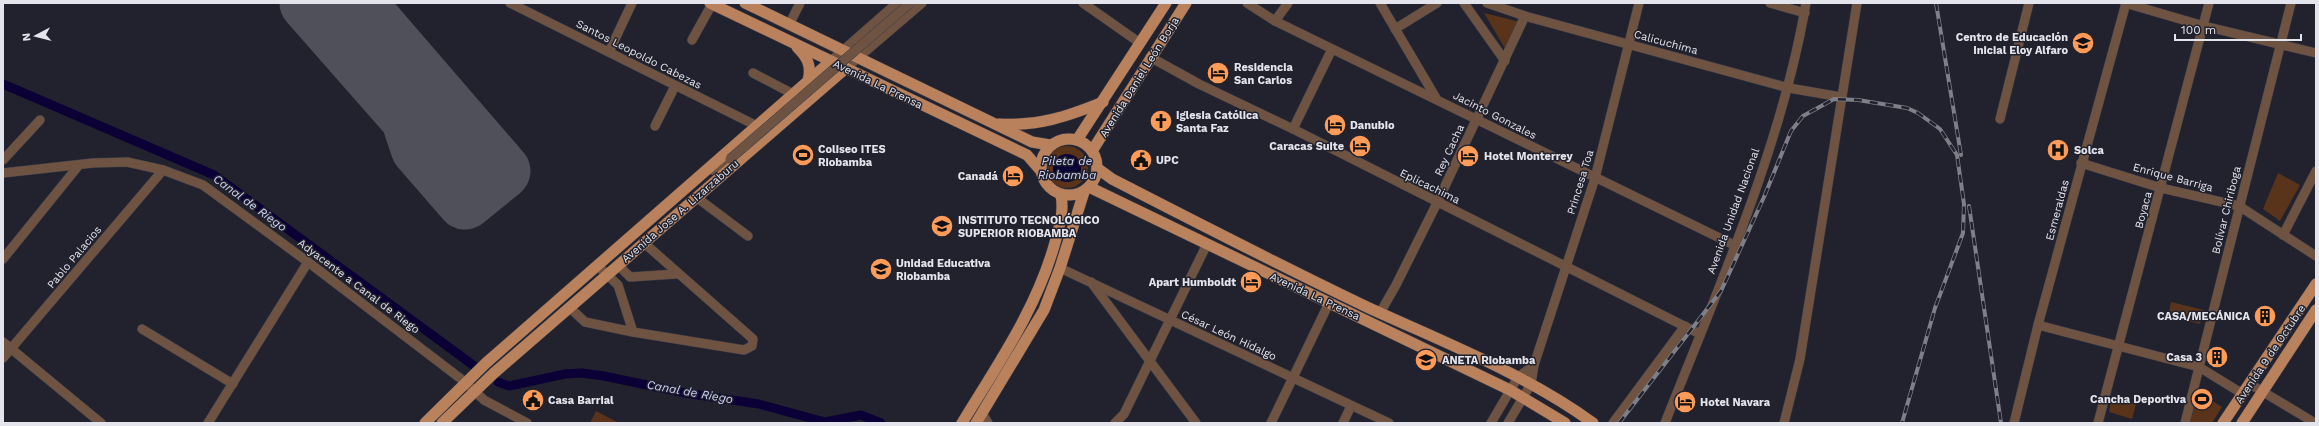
<svg xmlns="http://www.w3.org/2000/svg" width="2319" height="426" font-family="'Work Sans',sans-serif">
<style>
.green{fill:#59331a}
.water{fill:#0b0036}
.lines{fill:none;stroke-linecap:round;stroke-linejoin:round}
.canal{stroke:#0b0036;stroke-width:9}
.runway{stroke:#50505a;stroke-width:57}
.minor-casing{stroke:#3c3d48;stroke-width:10}
.major-casing{stroke:#3c3d48;stroke-width:12}
.minor{stroke:#6e5342;stroke-width:9}
.major{stroke:#ba815d;stroke-width:11}
.rail-casing{stroke:#7e7f88;stroke-width:4}
.rail{stroke:#21222d;stroke-width:2.5;stroke-dasharray:8;stroke-linecap:butt}
.minor-bridge-casing{stroke:#3c3d48;stroke-width:10;stroke-linecap:butt}
.minor-bridge{stroke:#6e5342;stroke-width:9}
.labels{text-anchor:middle;stroke-width:3;stroke-linejoin:round;paint-order:stroke}
.poi-label{font-size:11px;font-weight:bold;fill:#e3e4ec;stroke:#21222d;text-anchor:start}
.street-label{font-size:11px;fill:#e3e4ec;stroke:#21222d}
.water-label{font-size:12px;font-style:italic;fill:#cccff5;stroke:#21222d}
</style>
<rect width="100%" height="100%" fill="#21222d"/>
<g class="green">
<polygon points="1484,13 1520,22 1506,50"/>
<circle cx="1067" cy="167" r="21"/>
<polygon points="2278,173 2300,185 2280,221 2263,209"/>
<polygon points="2171,302 2204,310 2200,324 2168,316"/>
<polygon points="2197,391 2222,407 2212,423 2189,423"/>
<polygon points="2112,397 2136,404 2132,419 2109,412"/>
<polygon points="596,411 619,423 590,423"/>
</g>
<circle class="water" cx="1067" cy="168" r="14"/>
<g class="lines">
<g class="canal">
<polyline points="3,84 214,175 473,365"/>
<polyline points="498,382 509,386 565,374 582,373 604,376 685,393 759,404 825,422 861,415 881,423"/>
</g>
<polyline class="runway" points="308,3 409,118 419,148 465,201 502,171 357,3"/>
<g class="minor-casing">
<g id="minor">
<polyline points="510,3 757,126"/>
<polyline points="1083,3 1140,43"/>
<polyline points="1247,3 1275,21 1734,245"/>
<polyline points="1380,3 1436,98"/>
<polyline points="1464,3 1505,61"/>
<polyline points="1487,3 1525,16 1789,88 1841,97"/>
<polyline points="1770,3 1805,13"/>
<polyline points="2125,3 2204,26 2316,53"/>
<polyline points="1275,21 1288,3"/>
<polyline points="789,25 800,3"/>
<polyline points="1395,29 1437,3"/>
<polyline points="692,40 712,4"/>
<polyline points="609,52 632,3"/>
<polyline points="1150,57 1199,84 1293,129 1700,334"/>
<polyline points="831,61 897,3"/>
<polyline points="846,68 922,3"/>
<polyline points="753,73 793,94"/>
<polyline points="2000,119 2029,3"/>
<polyline points="655,126 675,86"/>
<polyline points="1293,129 1332,49"/>
<polyline points="3,160 40,120"/>
<polyline points="2081,163 2161,188 2239,206 2316,256"/>
<polyline points="712,170 730,159"/>
<polyline points="3,173 93,163 127,162 163,170 203,185 308,262 465,382 484,400 527,423"/>
<polyline points="696,197 748,236"/>
<polyline points="2283,235 2316,171"/>
<polyline points="3,259 79,165"/>
<polyline points="618,265 630,277 676,274"/>
<polyline points="598,266 618,285 633,332"/>
<polyline points="1060,268 1389,423"/>
<polyline points="1091,282 1196,423"/>
<polyline points="569,307 585,322 633,332 744,350 752,346 753,339 643,242"/>
<polyline points="1380,313 1396,285 1437,203 1525,16"/>
<polyline points="2038,325 2199,367 2243,394"/>
<polyline points="142,329 233,384"/>
<polyline points="3,342 101,423"/>
<polyline points="3,358 163,170"/>
<polyline points="2250,384 2315,423"/>
<polyline points="982,413 988,423"/>
<polyline points="208,423 308,262"/>
<polyline points="1115,423 1124,414 1207,244"/>
<polyline points="1271,423 1329,303"/>
<polyline points="1343,423 1351,406"/>
<polyline points="1491,423 1518,377 1534,365"/>
<polyline points="1508,423 1531,384 1534,365 1595,178 1639,3"/>
<polyline points="1613,423 1685,326"/>
<path d="M 1665,423 C 1718,289 1782,145 1806,3"/>
<polyline points="1784,423 1800,359 1857,3"/>
<polyline points="2014,423 2038,325 2126,3"/>
<polyline points="2098,423 2209,3"/>
<polyline points="2185,423 2291,3"/>
</g>
</g>
<g class="major-casing">
<g id="major">
<polyline points="710,3 1027,155 1041,171"/>
<polyline points="745,3 1032,142 1050,145"/>
<path d="M 797,47 C 807,57 812,65 808,81"/>
<path d="M 999,124 C 1039,126 1066,117 1103,102"/>
<circle cx="1069" cy="167" r="28"/>
<polyline points="1077,140 1166,3"/>
<polyline points="1092,151 1186,3"/>
<path d="M 1097,168 L 1112,179 C 1196,222 1281,266 1367,307 C 1443,342 1524,373 1593,423"/>
<polyline points="1089,187 1510,390 1565,423"/>
<polyline points="425,423 486,363 831,61"/>
<polyline points="442,423 494,373 846,68"/>
<path d="M 962,423 C 998,364 1038,307 1056,239 C 1060,224 1064,211 1061,195"/>
<polyline points="976,423 1044,310 1060,268 1084,192"/>
<polyline points="2223,423 2316,284"/>
<polyline points="2242,423 2316,310"/>
</g>
</g>
<use href="#minor" class="minor"/>
<use href="#major" class="major"/>
<g class="rail-casing">
<g id="rail">
<polyline points="1936,3 1961,155"/>
<polyline points="1969,206 2001,423"/>
<polyline points="1619,423 1721,291 1764,197 1791,131 1803,116 1834,99 1858,100 1907,108 1918,113 1940,129 1957,155 1964,204 1963,233 1935,308 1902,423"/>
</g>
</g>
<use href="#rail" class="rail"/>
<g class="minor-bridge-casing">
<polyline id="minor-bridge" points="730,159 910,3"/>
</g>
<use href="#minor-bridge" class="minor-bridge"/>
</g>
<defs>
<g id="school-disc" transform="scale(1.15)"><circle r="9.5" fill="#fe9b59" stroke="#21222d"/><path d="M0-5L7-2L0 1L-7-2ZM-4 1L0 2.5L4 1V4Q0 6-4 4Z" fill="#111"/></g>
<g id="hotel-disc" transform="scale(1.15)"><circle r="9.5" fill="#fe9b59" stroke="#21222d"/><path d="M-6-4.5h1.5V1H6V5H4.5V3h-9V5H-6ZM-4 0a1.8 1.8 0 1 1 3.6 0ZM.5 0V-2.5h3Q6-2.5 6 0Z" fill="#111"/></g>
<g id="church-disc" transform="scale(1.15)"><circle r="9.5" fill="#fe9b59" stroke="#21222d"/><path d="M-1.2-6h2.4v3.5h3.3v2.4h-3.3V6h-2.4V-.1h-3.3v-2.4h3.3Z" fill="#111"/></g>
<g id="hospital-disc" transform="scale(1.15)"><circle r="9.5" fill="#fe9b59" stroke="#21222d"/><path d="M-5-5h3v3.5h4V-5h3V5h-3V1.5h-4V5h-3Z" fill="#111"/></g>
<g id="stadium-disc" transform="scale(1.15)"><circle r="9.5" fill="#fe9b59" stroke="#21222d"/><path d="M0-5a6.5 5 0 1 0 0 10a6.5 5 0 1 0 0-10ZM-3.5-1.8h7v3.6h-7Z" fill="#111"/></g>
<g id="civic-disc" transform="scale(1.15)"><circle r="9.5" fill="#fe9b59" stroke="#21222d"/><path d="M-.6-6.5H3V-4.5H.6V-3L4-1V1h2V6H-6V1h2V-1L-.6-3ZM-1.2 2.5V6h2.4V2.5Z" fill="#111"/></g>
<g id="building-disc" transform="scale(1.15)"><circle r="9.5" fill="#fe9b59" stroke="#21222d"/><path d="M-4-6H4V6H1V3H-1V6H-4ZM-2.5-4.3h1.7v1.8h-1.7ZM.8-4.3h1.7v1.8H.8ZM-2.5-1h1.7V.8h-1.7ZM.8-1h1.7V.8H.8Z" fill="#111"/></g>
</defs>
<g fill-rule="evenodd">
<use href="#school-disc" x="2083" y="43"/>
<use href="#hotel-disc" x="1218" y="73"/>
<use href="#church-disc" x="1161" y="121"/>
<use href="#hotel-disc" x="1335" y="125"/>
<use href="#hotel-disc" x="1360" y="146"/>
<use href="#hospital-disc" x="2058" y="150"/>
<use href="#stadium-disc" x="803" y="155"/>
<use href="#hotel-disc" x="1468" y="156"/>
<use href="#civic-disc" x="1141" y="160"/>
<use href="#hotel-disc" x="1013" y="176"/>
<use href="#school-disc" x="942" y="226"/>
<use href="#school-disc" x="881" y="269"/>
<use href="#hotel-disc" x="1251" y="282"/>
<use href="#building-disc" x="2265" y="316"/>
<use href="#building-disc" x="2217" y="357"/>
<use href="#school-disc" x="1426" y="360"/>
<use href="#stadium-disc" x="2202" y="399"/>
<use href="#civic-disc" x="533" y="400"/>
<use href="#hotel-disc" x="1685" y="402"/>
</g>
<g class="labels">
<g class="poi-label">
<text x="2068" y="41" text-anchor="end">Centro de Educación<tspan x="2068" dy="13">Inicial Eloy Alfaro</tspan></text>
<text x="1234" y="71">Residencia<tspan x="1234" dy="13">San Carlos</tspan></text>
<text x="1176" y="119">Iglesia Católica<tspan x="1176" dy="13">Santa Faz</tspan></text>
<text x="1350" y="129">Danubio</text>
<text x="1344" y="150" text-anchor="end">Caracas Suite</text>
<text x="818" y="153">Coliseo ITES<tspan x="818" dy="13">Riobamba</tspan></text>
<text x="2074" y="154">Solca</text>
<text x="1484" y="160">Hotel Monterrey</text>
<text x="1156" y="164">UPC</text>
<text x="998" y="180" text-anchor="end">Canadá</text>
<text x="958" y="224">INSTITUTO TECNOLÓGICO<tspan x="958" dy="13">SUPERIOR RIOBAMBA</tspan></text>
<text x="896" y="267">Unidad Educativa<tspan x="896" dy="13">Riobamba</tspan></text>
<text x="1236" y="286" text-anchor="end">Apart Humboldt</text>
<text x="2250" y="320" text-anchor="end">CASA/MECÁNICA</text>
<text x="2202" y="361" text-anchor="end">Casa 3</text>
<text x="1442" y="364">ANETA Riobamba</text>
<text x="2186" y="403" text-anchor="end">Cancha Deportiva</text>
<text x="548" y="404">Casa Barrial</text>
<text x="1700" y="406">Hotel Navara</text>
</g>
<g class="street-label">
<text transform="translate(1666 42) rotate(15)" y="4">Calicuchima</text>
<text transform="translate(639 54) rotate(27)" y="4">Santos Leopoldo Cabezas</text>
<text transform="translate(1139 77) rotate(-58)" y="4">Avenida Daniel León Borja</text>
<text transform="translate(878 84) rotate(26)" y="4">Avenida La Prensa</text>
<text transform="translate(1495 115) rotate(27)" y="4">Jacinto Gonzales</text>
<text transform="translate(1449 150) rotate(-65)" y="4">Rey Cacha</text>
<text transform="translate(2173 177) rotate(15)" y="4">Enrique Barriga</text>
<text transform="translate(1580 182) rotate(-73)" y="4">Princesa Toa</text>
<text transform="translate(1430 186) rotate(26)" y="4">Eplicachima</text>
<text transform="translate(2057 210) rotate(-75)" y="4">Esmeraldas</text>
<text transform="translate(2143 210) rotate(-75)" y="4">Boyaca</text>
<text transform="translate(2226 210) rotate(-76)" y="4">Bolívar Chiriboga</text>
<text transform="translate(680 211) rotate(-41)" y="4">Avenida Jose A. Lizarzaburu</text>
<text transform="translate(1733 211) rotate(-70)" y="4">Avenida Unidad Nacional</text>
<text transform="translate(74 257) rotate(-50)" y="4">Pablo Palacios</text>
<text transform="translate(359 286) rotate(37)" y="4">Adyacente a Canal de Riego</text>
<text transform="translate(1315 296) rotate(25)" y="4">Avenida La Prensa</text>
<text transform="translate(1229 335) rotate(25)" y="4">César León Hidalgo</text>
<text transform="translate(2270 354) rotate(-56)" y="4">Avenida 9 de Octubre</text>
</g>
<g class="water-label">
<text x="1067" y="165">Pileta de<tspan x="1067" dy="14">Riobamba</tspan></text>
<text transform="translate(250 203) rotate(36)" y="4">Canal de Riego</text>
<text transform="translate(690 392) rotate(10)" y="4">Canal de Riego</text>
</g>
</g>
<rect width="2319" height="426" fill="none" stroke="#e3e4ec" stroke-width="8"/>
<g transform="translate(36 36) rotate(263)" stroke="#21222d" stroke-width="3" paint-order="stroke">
<path d="M0-3L7 15L0 10L-7 15Z" fill="#e3e4ec"/>
<text y="-6" font-size="11" font-weight="bold" text-anchor="middle" fill="#e3e4ec">N</text>
</g>
<path d="M2175 34v6h126v-6" fill="none" stroke="#e3e4ec" stroke-width="2"/>
<text x="2181" y="34" font-size="12" fill="#e3e4ec" stroke="#21222d" stroke-width="3" paint-order="stroke">100 m</text>
</svg>
